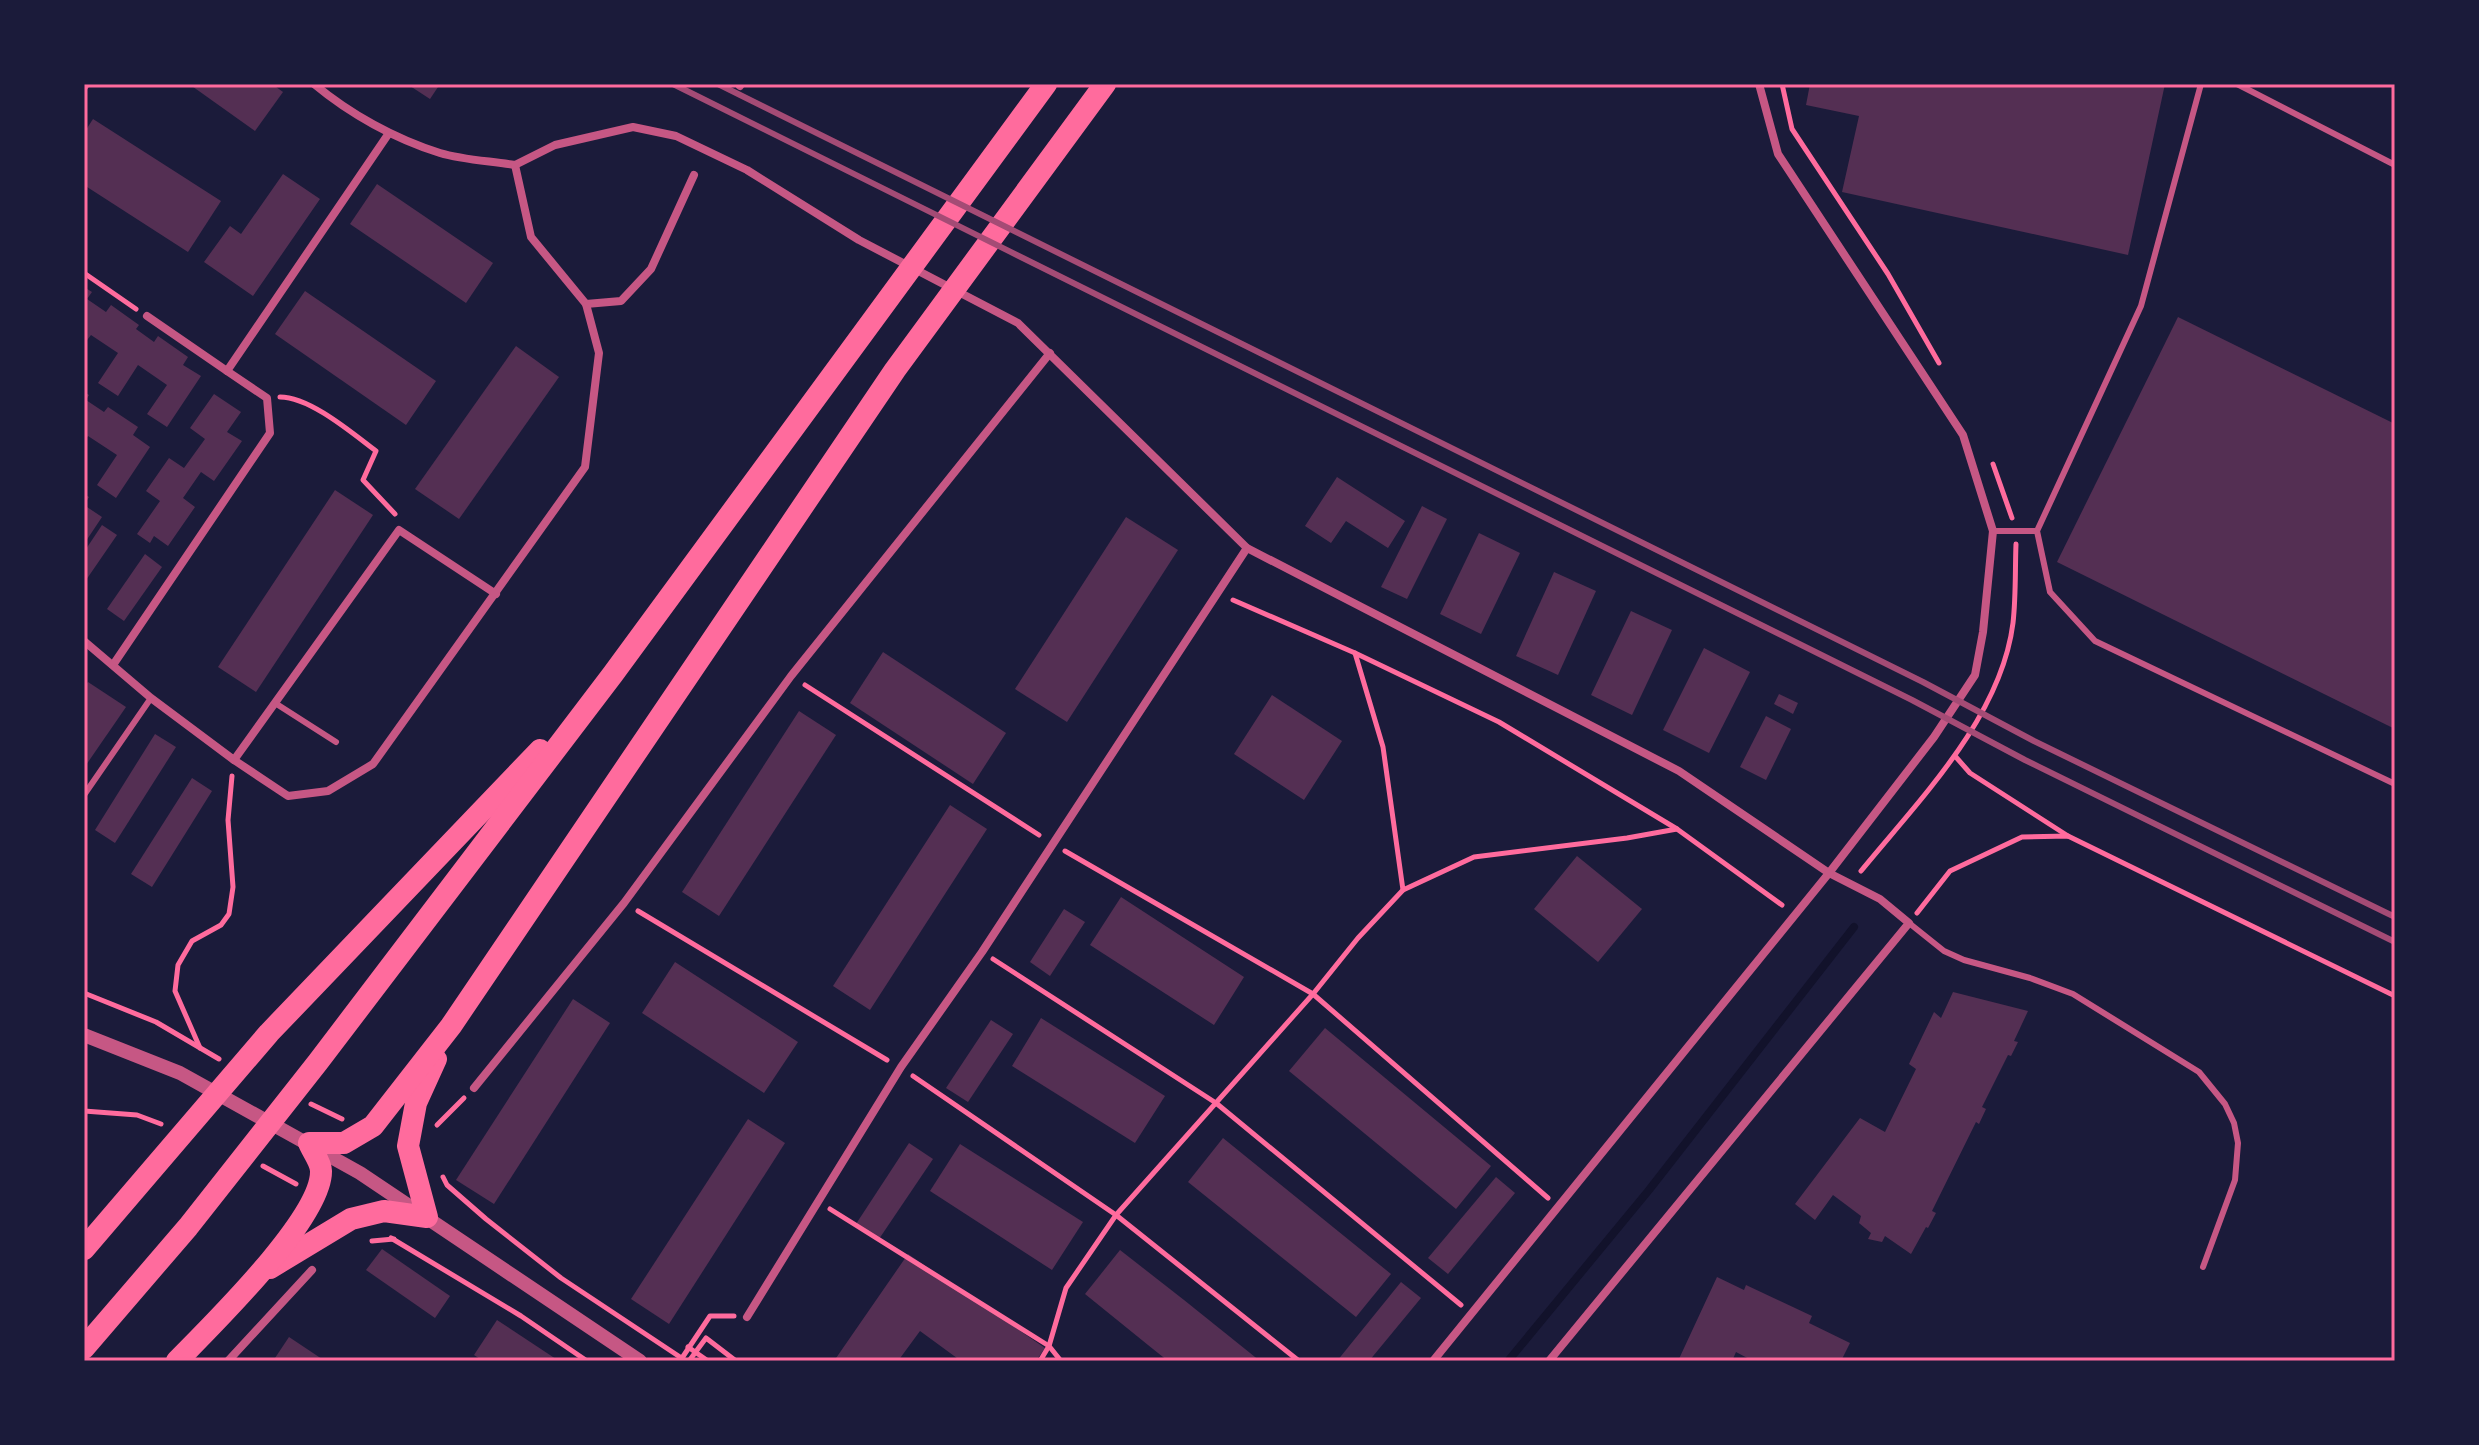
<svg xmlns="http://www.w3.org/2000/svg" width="2479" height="1445" font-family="'DM Sans',sans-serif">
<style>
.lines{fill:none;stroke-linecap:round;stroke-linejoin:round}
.stream{stroke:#12122b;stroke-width:8}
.building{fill:#542f53}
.path{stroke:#ff6b9d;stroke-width:5}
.service{stroke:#c65784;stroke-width:6}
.minor{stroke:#c65784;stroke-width:8}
.tertiary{stroke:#c65784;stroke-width:14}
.trunk{stroke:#ff6b9d;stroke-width:22}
.rail{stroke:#a44b75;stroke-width:6}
.neatline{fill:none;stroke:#ff6b9d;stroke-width:3}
</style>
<rect width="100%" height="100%" fill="#1b1b3a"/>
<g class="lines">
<polyline class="stream" points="1508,1361 1649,1190 1854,927"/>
</g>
<g class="building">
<polygon points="189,84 272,84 283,92 255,131"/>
<polygon points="407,84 440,84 430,99"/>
<polygon points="1810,84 2165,84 2128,255 1842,192 1859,116 1806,105"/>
<polygon points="93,119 221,201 188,252 84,185 84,133"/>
<polygon points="283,174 320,199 253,296 204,262 230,226 241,234"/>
<polygon points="377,184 493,263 466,303 350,224"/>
<polygon points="84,287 92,292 87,299 106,312 111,305 139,325 136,329 154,342 158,336 188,357 183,365 201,376 167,427 147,414 167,385 138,365 118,396 98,383 118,353 91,335 84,344"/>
<polygon points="305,291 436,381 406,425 275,334"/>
<polygon points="2178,317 2395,424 2395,729 2057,562"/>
<polygon points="516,346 559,377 459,519 415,489"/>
<polygon points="84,392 89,395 86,400 104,412 108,407 138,427 133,435 150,447 116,498 97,485 117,455 88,436 84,442"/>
<polygon points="214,394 241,412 227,432 242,441 214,481 201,472 183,498 195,507 168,546 154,536 150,543 137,534 160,501 146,491 169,458 184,468 205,439 190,428"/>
<polygon points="1337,477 1405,521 1388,548 1346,521 1331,543 1305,526"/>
<polygon points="335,490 373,515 256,692 218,667"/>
<polygon points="84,494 89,497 84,505 102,517 84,544"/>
<polygon points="1422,506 1447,519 1407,599 1381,587"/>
<polygon points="1126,517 1178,550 1067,722 1015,689"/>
<polygon points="102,525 117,535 84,583 84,552"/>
<polygon points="1479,533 1520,553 1481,634 1440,614"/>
<polygon points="145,554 162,567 124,621 107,609"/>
<polygon points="1554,572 1596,591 1558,675 1516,656"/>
<polygon points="1631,611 1672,630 1632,715 1591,695"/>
<polygon points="1704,648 1750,672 1709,753 1663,730"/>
<polygon points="883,652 1006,733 973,784 850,703"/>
<polygon points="88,682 126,707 84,768 84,688"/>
<polygon points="1779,694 1798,703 1793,714 1774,704"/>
<polygon points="1272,695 1342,741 1304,800 1234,754"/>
<polygon points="799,711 836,735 719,916 682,892"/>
<polygon points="1766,716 1791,729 1766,780 1740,767"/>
<polygon points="155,734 176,747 115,843 95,830"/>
<polygon points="192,778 212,791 152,887 131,874"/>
<polygon points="950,805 987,829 870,1010 833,986"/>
<polygon points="1577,856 1642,909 1598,962 1534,909"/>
<polygon points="1121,897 1244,977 1214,1025 1090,945"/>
<polygon points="1064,909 1085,922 1050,976 1030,962"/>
<polygon points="675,962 798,1042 764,1093 642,1013"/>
<polygon points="1953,992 2028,1011 2014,1041 2018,1042 2011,1056 2008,1055 1982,1107 1986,1109 1979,1124 1976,1122 1932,1211 1936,1213 1928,1228 1926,1227 1911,1254 1885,1236 1882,1242 1868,1239 1871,1233 1859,1223 1861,1216 1833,1195 1815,1220 1795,1204 1860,1118 1885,1132 1916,1069 1909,1064 1934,1012 1941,1018"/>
<polygon points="573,999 610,1023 494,1204 456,1180"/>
<polygon points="1041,1018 1165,1096 1135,1143 1012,1066"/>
<polygon points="991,1020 1013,1034 968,1102 946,1088"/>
<polygon points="1325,1028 1491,1166 1456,1209 1289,1071"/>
<polygon points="748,1119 785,1143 669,1324 631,1299"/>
<polygon points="1223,1138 1391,1274 1356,1317 1188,1182"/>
<polygon points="909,1143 933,1159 879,1239 856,1224"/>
<polygon points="960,1144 1083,1222 1052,1270 930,1191"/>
<polygon points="1496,1177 1515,1193 1448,1274 1428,1258"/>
<polygon points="382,1249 450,1296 435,1318 366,1270"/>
<polygon points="1120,1250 1184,1300 1260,1361 1168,1361 1148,1345 1085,1294"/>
<polygon points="908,1254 1045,1348 1036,1361 961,1361 920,1331 898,1361 834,1361"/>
<polygon points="1717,1277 1744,1290 1746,1285 1812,1316 1809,1323 1850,1343 1841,1361 1753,1361 1736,1352 1732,1361 1678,1361"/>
<polygon points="1401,1282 1421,1298 1369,1361 1337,1361"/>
<polygon points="497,1320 559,1361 483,1361 474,1355"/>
<polygon points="289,1337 325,1361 273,1361"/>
</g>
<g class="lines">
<g class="path">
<polyline points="1782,84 1792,129 1888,274 1939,363"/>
<polyline points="84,273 136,309"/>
<path d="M 280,397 C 310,397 352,433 376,451 L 363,480 L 395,514"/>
<polyline points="1993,464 2012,518"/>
<polyline points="1233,600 1355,653 1499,722 1677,829 1782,905"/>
<polyline points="805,685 1039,835"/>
<polyline points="1955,756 1970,773 2068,836"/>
<polyline points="1065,851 1313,994 1548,1198"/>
<path d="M 1861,871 C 1919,800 2001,718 2013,623 C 2016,597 2015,570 2016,544"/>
<polyline points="1403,890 1474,857 1627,838 1677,829"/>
<polyline points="638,911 887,1060"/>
<polyline points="1917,913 1950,871 2022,837 2068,836 2395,996"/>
<polyline points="993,959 1216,1103 1461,1305"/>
<polyline points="84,993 156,1022 219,1059"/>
<polyline points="200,1048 175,991 178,965 192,941 221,925 229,914 233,887 228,820 232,776"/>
<polyline points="913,1076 1116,1215 1299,1361"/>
<polyline points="311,1104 342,1119"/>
<polyline points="84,1111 137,1115 161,1124"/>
<polyline points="437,1125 464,1098"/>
<polyline points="263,1166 296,1184"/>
<polyline points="443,1177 447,1185 486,1219 561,1278 686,1361"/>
<polyline points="830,1209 1049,1346 1040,1361"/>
<polyline points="391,1238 521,1316 587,1361"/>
<polyline points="372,1241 394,1239"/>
<polyline points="688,1347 708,1361"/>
<polyline points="682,1358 710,1316 734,1316"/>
<polyline points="689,1361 706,1338 736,1361"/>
<polyline points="1061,1361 1049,1346 1066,1288 1116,1215 1313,994 1358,938 1403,890 1383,747 1355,653"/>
</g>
<g class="service">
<polyline points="2201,84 2141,306 2037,531 2050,592 2095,641 2395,784"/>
<polyline points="2237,84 2395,165"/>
<polyline points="1993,531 2037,531"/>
<polyline points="275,703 336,742"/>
<polyline points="84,795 151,698"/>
<polyline points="1909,923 1944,951 1964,960 2030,978 2073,994 2199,1072 2225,1104 2234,1123 2238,1143 2235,1180 2203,1267"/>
</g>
<g class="minor">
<path d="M 314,84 C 350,114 395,139 440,153 C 463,160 491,161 515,165"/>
<polyline points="740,86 741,84"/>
<polyline points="84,87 86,84"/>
<polyline points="515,165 555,145 633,127 676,136 747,170 859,240 1018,323 1247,548 1679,771 1829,873 1880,899 1909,923 1549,1361"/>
<polyline points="586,304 621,301 651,269 694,175"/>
<polyline points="147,316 227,371"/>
<polyline points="84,641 151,698 234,760 399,530 496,594"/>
<polyline points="113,665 270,433 267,398 227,371 389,133"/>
<polyline points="234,760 288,796 328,791 373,764 585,467 599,353 586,304 531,237 515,165"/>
<polyline points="474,1088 624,903 791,676 1050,353"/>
<polyline points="747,1317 901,1067 982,952 1247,548"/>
<polyline points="228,1361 312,1270"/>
<polyline points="1433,1361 1829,873 1934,737 1975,675 1983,632 1993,531 1963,435 1778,154 1759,84"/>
</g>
<polyline class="tertiary" points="84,1035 180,1073 360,1173 640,1361"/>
<g class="trunk">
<polyline points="84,1249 269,1033 540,750"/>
<polyline points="270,1268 351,1219 384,1211 427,1217 408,1146 416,1103 436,1059"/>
<polyline points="84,1348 188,1227 318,1062 613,674 1046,84"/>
<path d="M 177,1361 C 212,1325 322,1218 321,1171 C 321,1162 312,1151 309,1143 L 344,1143 L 373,1126 L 451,1026 L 895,370 L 1105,84"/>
</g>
<g class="rail">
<polyline points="673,84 1912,700 2025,760 2395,942"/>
<polyline points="718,84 1923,682 2034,741 2395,917"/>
</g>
</g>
<rect width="2479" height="1445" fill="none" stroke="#1b1b3a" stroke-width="172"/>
<rect x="86" y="86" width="2307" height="1273" class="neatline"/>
</svg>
